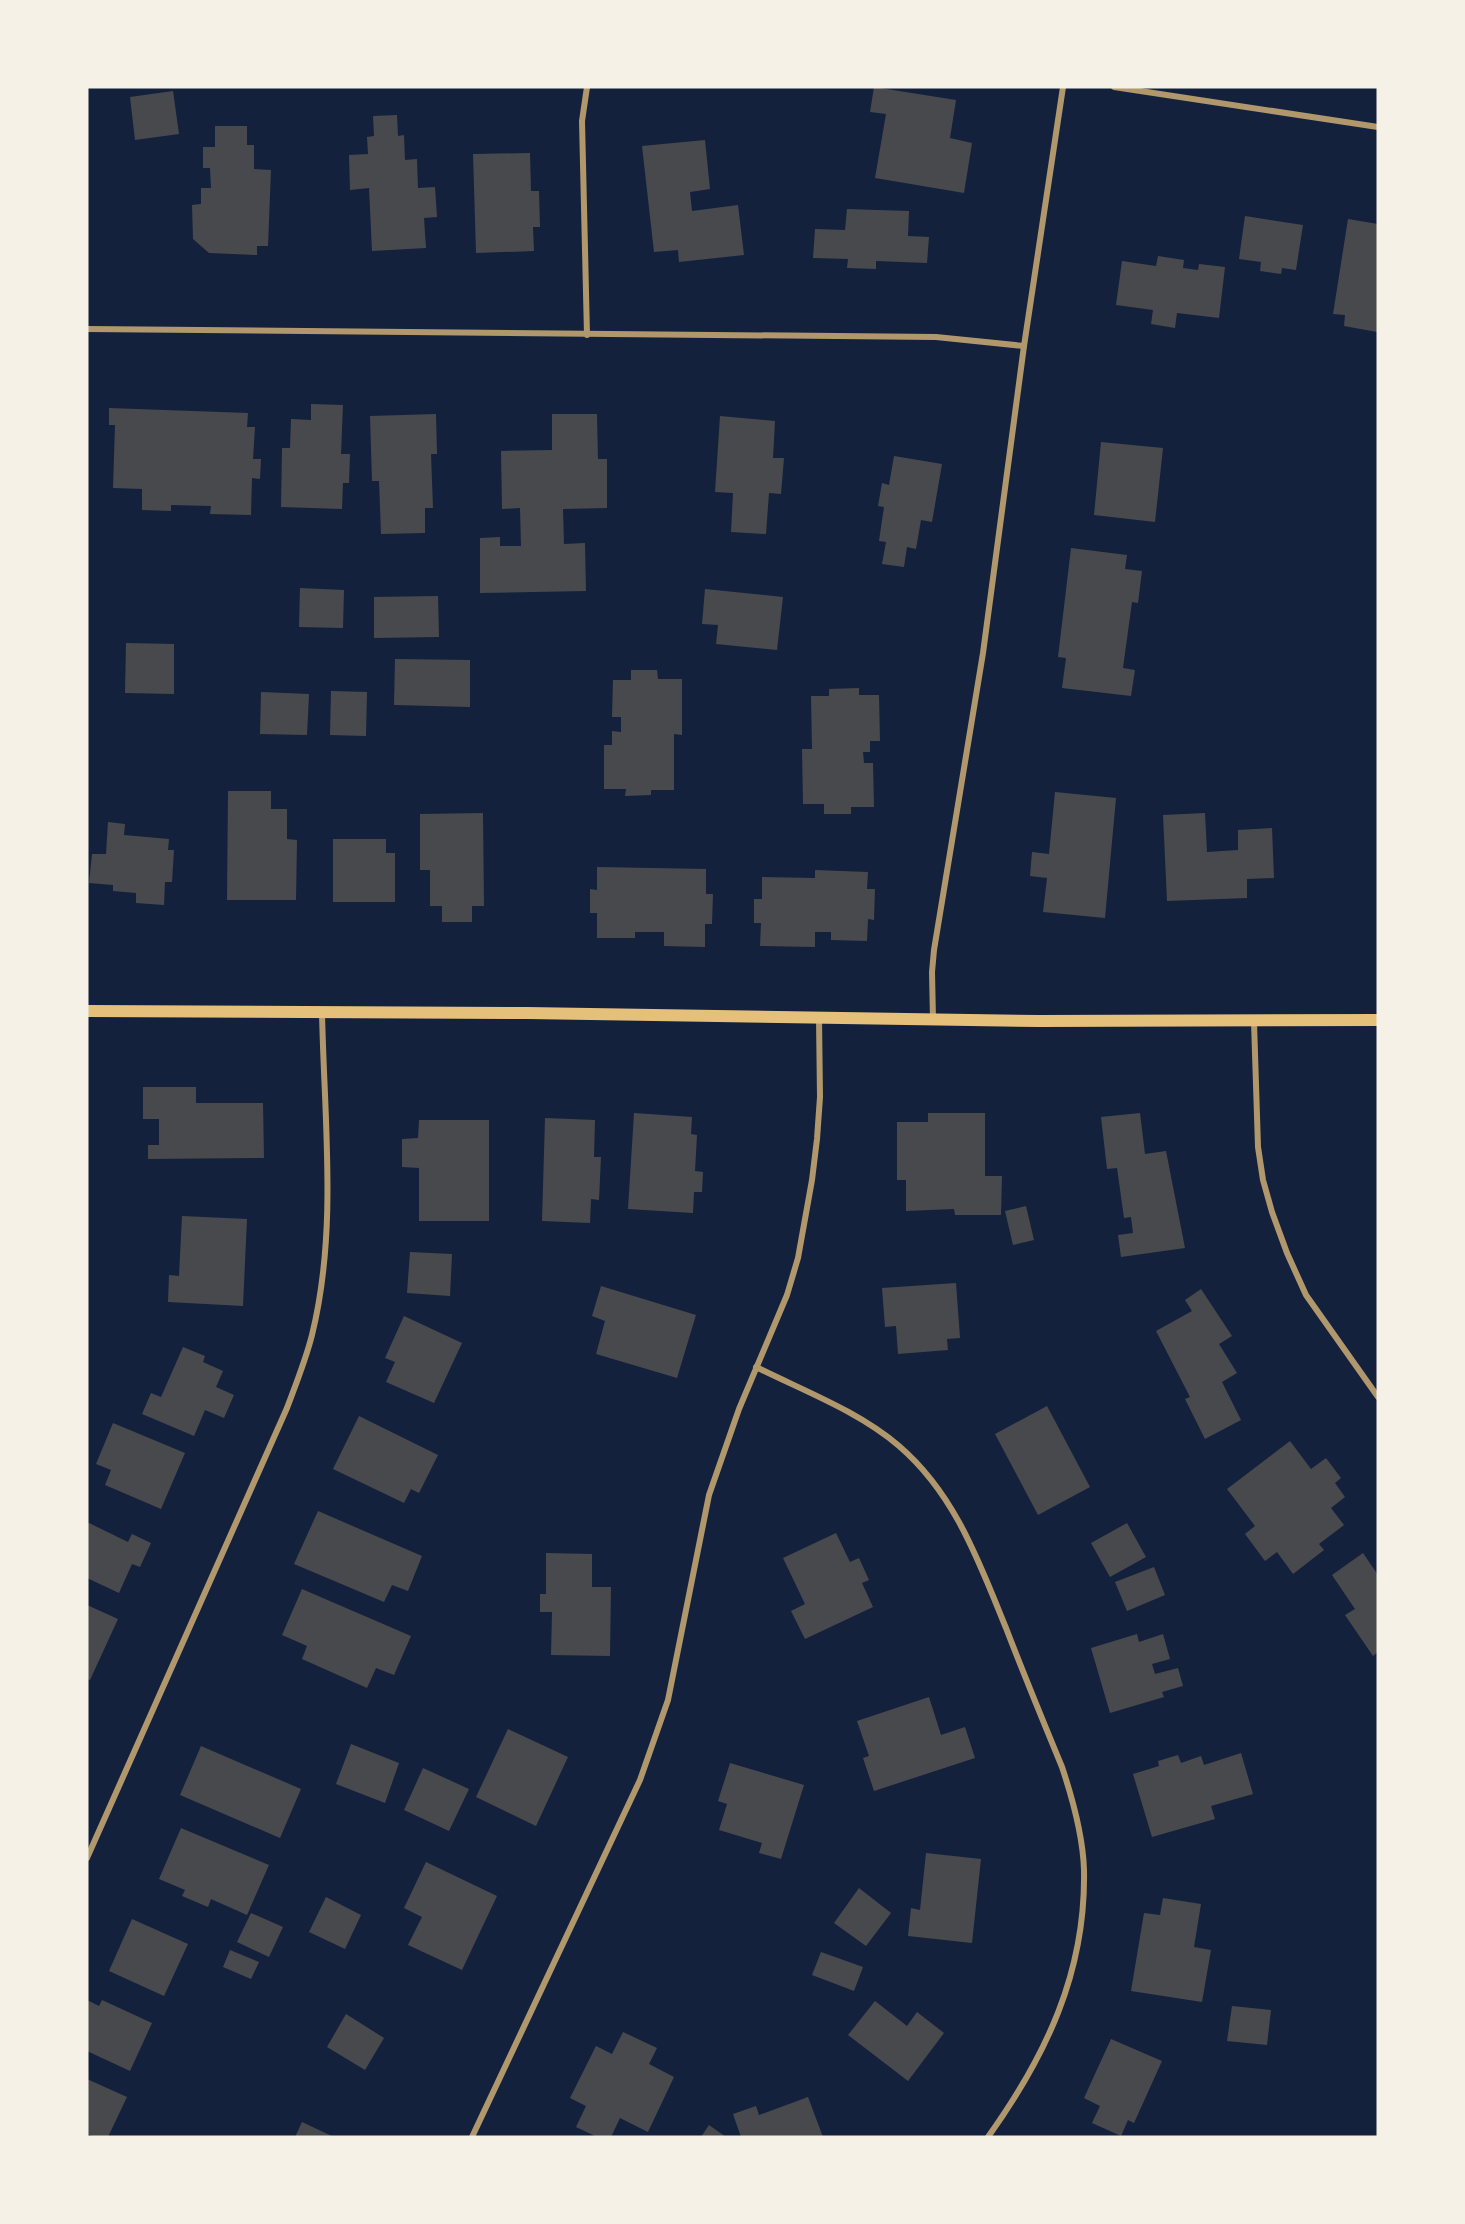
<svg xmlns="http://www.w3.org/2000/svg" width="1465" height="2224" font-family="Karla,sans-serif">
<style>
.building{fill:#48494c}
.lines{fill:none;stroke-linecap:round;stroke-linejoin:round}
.minor{stroke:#b1986c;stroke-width:6}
.secondary{stroke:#e5c07b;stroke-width:12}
</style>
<rect width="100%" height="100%" fill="#14213d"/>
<g class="building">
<polygon points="874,87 956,100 950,138 972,143 964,193 875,178 886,114 870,112"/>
<polygon points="173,91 179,134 135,140 130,97"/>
<polygon points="397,115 398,136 404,135 405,160 417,159 418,188 435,187 437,217 424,218 426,248 372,251 369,188 350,190 349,155 368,154 367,137 374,136 373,116"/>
<polygon points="215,126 247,126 247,145 254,145 254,169 271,170 268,246 257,246 257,255 209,253 193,239 192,205 201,204 201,188 211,188 210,168 203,168 203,147 215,147"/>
<polygon points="705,140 710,189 690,192 692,211 738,205 744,255 679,262 678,250 654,252 642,146"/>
<polygon points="530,153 531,191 539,191 540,227 533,227 534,251 476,253 473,154"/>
<polygon points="847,209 909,211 908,236 929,237 927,263 876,261 876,269 847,268 848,259 813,258 815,229 845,230"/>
<polygon points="1245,216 1303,225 1296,270 1282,268 1281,274 1260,271 1261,262 1239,259"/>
<polygon points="1348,219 1378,224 1377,332 1344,326 1345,315 1333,314"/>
<polygon points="1158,256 1184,260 1183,268 1198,270 1199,264 1225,267 1219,318 1177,313 1175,328 1151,324 1153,310 1116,305 1122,261 1156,266"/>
<polygon points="311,404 343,405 341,454 350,454 349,483 343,483 342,509 281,507 282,448 290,448 291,419 311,420"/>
<polygon points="109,408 248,413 247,427 255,427 253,459 261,459 260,479 252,478 251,515 210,514 211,506 171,505 171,511 142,510 142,489 113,488 115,425 109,425"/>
<polygon points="436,414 437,454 431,454 433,508 425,508 425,533 381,534 379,481 372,481 370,416"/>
<polygon points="552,414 597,414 598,459 607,459 607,508 563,509 564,544 585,543 586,591 480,593 480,538 500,537 500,546 521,546 520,508 502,509 501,451 552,450"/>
<polygon points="720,416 775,421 773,458 784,458 781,494 769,493 766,534 731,532 733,493 715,492"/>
<polygon points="1101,442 1163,448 1155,522 1094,515"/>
<polygon points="894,456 942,464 932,522 921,520 916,549 907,547 904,567 882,564 886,542 879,541 884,507 878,506 882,483 889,485"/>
<polygon points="1071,548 1127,555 1125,569 1142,571 1138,603 1132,602 1123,668 1135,670 1131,696 1062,688 1066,658 1058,657"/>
<polygon points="300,588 344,590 343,628 299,627"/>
<polygon points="705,589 783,597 777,650 716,644 718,625 702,624"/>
<polygon points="438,596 439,637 374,638 374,597"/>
<polygon points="126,643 174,644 174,694 125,693"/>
<polygon points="395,659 470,660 470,707 394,705"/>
<polygon points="631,670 657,670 658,679 682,679 682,735 674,734 674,790 651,790 651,795 625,796 626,789 604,789 604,745 612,745 612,731 621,732 621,717 612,717 613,680 631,680"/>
<polygon points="859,688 859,695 879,695 880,741 870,741 870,752 863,752 864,763 873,763 874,807 851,807 851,814 824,814 824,804 803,804 802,749 812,749 811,696 829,696 829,689"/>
<polygon points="331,691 367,692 366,736 330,735"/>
<polygon points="261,692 309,694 307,735 260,734"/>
<polygon points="228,791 271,791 271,809 287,809 287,839 297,840 296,900 227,900"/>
<polygon points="1055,792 1116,798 1105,918 1043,912 1047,878 1030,876 1032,852 1049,854"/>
<polygon points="483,813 484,906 472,906 472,922 442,922 442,906 430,906 430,870 420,870 420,814"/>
<polygon points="1205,813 1207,852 1238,850 1238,830 1272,828 1274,878 1247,879 1247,898 1167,901 1163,815"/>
<polygon points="108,822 125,824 124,835 169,839 168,850 174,850 172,882 165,882 164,905 136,903 136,893 113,891 113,885 89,883 92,854 106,854"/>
<polygon points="333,839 386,839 386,853 395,853 395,902 333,902"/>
<polygon points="597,867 706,869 706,894 713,894 712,924 705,924 705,947 664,946 664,932 635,932 635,938 597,938 597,913 590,913 590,889 597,890"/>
<polygon points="815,870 868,872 867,889 875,889 874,920 868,919 867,941 831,940 831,932 815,932 815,947 760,946 761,923 754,923 754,899 762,899 762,877 815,878"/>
<polygon points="143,1087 196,1087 196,1103 263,1103 264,1158 148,1159 148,1145 159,1145 159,1119 143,1119"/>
<polygon points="634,1113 692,1117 691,1134 697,1135 695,1171 703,1172 702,1192 694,1192 693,1213 628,1209"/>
<polygon points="928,1113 985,1113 985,1176 1002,1176 1001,1215 955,1215 954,1209 906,1211 906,1180 897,1180 897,1122 928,1122"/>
<polygon points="1140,1113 1145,1154 1166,1151 1185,1248 1121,1257 1118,1235 1133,1233 1131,1217 1124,1218 1117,1168 1107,1169 1101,1117"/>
<polygon points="545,1118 595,1120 594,1157 601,1157 599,1200 591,1199 590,1223 542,1221"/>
<polygon points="419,1120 489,1120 489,1221 419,1221 419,1168 402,1167 402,1139 418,1138"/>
<polygon points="1026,1206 1034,1240 1013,1245 1005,1211"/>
<polygon points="182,1216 247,1219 243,1306 168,1302 169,1275 179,1276"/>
<polygon points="410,1252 452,1254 450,1296 407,1293"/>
<polygon points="956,1283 960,1338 947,1339 948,1350 898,1354 896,1326 885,1327 882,1288"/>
<polygon points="601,1286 696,1315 677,1378 596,1354 605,1321 592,1316"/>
<polygon points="1201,1289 1232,1336 1219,1344 1237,1373 1222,1382 1241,1420 1205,1439 1185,1399 1190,1397 1156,1331 1192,1311 1185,1300"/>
<polygon points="404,1316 462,1343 434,1403 386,1382 395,1362 385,1358"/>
<polygon points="183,1347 205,1356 203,1362 223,1371 216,1387 234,1395 224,1418 205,1410 194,1436 142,1414 151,1393 161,1397"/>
<polygon points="1047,1406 1090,1487 1038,1515 995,1434"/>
<polygon points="359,1416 438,1455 419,1493 411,1489 404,1503 333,1469"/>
<polygon points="113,1423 185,1453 161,1509 105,1485 111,1470 96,1464"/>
<polygon points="1290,1441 1311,1469 1326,1458 1341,1478 1335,1483 1345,1497 1331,1508 1344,1525 1319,1544 1324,1550 1293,1574 1277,1552 1265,1561 1245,1534 1255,1526 1227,1489"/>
<polygon points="318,1511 422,1556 408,1591 392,1585 384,1602 294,1564"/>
<polygon points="87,1522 128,1542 132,1534 151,1543 140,1567 132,1564 119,1593 87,1578"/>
<polygon points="1127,1523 1146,1557 1110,1577 1091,1543"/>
<polygon points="836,1533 850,1562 859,1558 869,1580 862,1583 873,1607 805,1639 791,1611 805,1604 783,1558"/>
<polygon points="546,1553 592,1554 592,1587 611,1587 610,1656 551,1655 552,1612 540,1612 540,1594 546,1594"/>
<polygon points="1363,1553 1378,1575 1378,1652 1373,1656 1345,1615 1355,1609 1332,1575"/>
<polygon points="1154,1567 1165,1595 1127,1611 1115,1582"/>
<polygon points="302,1589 411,1636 394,1675 376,1668 367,1688 302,1659 307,1646 282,1635"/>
<polygon points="87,1605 118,1619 90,1680 87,1679"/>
<polygon points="1137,1634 1139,1642 1163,1634 1170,1659 1152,1664 1155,1674 1178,1668 1183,1686 1162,1692 1164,1697 1110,1713 1091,1648"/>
<polygon points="929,1697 941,1735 965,1727 975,1758 874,1791 863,1758 869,1756 857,1721"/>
<polygon points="508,1729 568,1757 536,1826 476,1797"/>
<polygon points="351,1744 399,1763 385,1803 336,1784"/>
<polygon points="201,1746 301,1789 280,1838 180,1795"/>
<polygon points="1241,1753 1253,1794 1211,1806 1215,1819 1152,1837 1133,1774 1159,1766 1158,1761 1178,1755 1181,1763 1201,1756 1204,1765"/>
<polygon points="730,1763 804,1785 781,1859 759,1853 762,1843 719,1830 727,1804 718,1801"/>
<polygon points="423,1768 469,1789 449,1831 404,1810"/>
<polygon points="181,1828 269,1865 247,1915 211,1899 208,1907 182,1896 185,1890 159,1879"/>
<polygon points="926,1853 981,1859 972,1943 908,1936 911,1908 920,1910"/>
<polygon points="426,1862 497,1896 462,1970 408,1945 422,1917 404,1908"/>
<polygon points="859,1888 891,1913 866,1946 834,1923"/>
<polygon points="326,1897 361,1915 345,1949 309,1932"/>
<polygon points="1163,1898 1201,1904 1194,1947 1211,1950 1202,2002 1131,1991 1144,1913 1160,1915"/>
<polygon points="251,1913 283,1927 269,1957 237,1942"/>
<polygon points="132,1919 188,1944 164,1996 109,1971"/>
<polygon points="230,1950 259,1962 251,1979 223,1967"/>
<polygon points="821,1952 863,1967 854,1991 812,1975"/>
<polygon points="87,2000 99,2006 102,2000 152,2023 130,2071 87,2051"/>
<polygon points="875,2001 907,2026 917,2012 944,2033 908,2081 848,2035"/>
<polygon points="1232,2006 1271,2010 1267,2045 1227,2041"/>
<polygon points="346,2014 384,2038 365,2070 327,2047"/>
<polygon points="623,2032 657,2048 649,2064 674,2077 648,2132 620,2118 611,2137 597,2137 576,2127 586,2106 570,2098 596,2046 612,2054"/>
<polygon points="1111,2039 1162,2061 1134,2123 1128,2120 1121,2136 1092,2123 1100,2106 1084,2098"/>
<polygon points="87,2079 127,2097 108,2137 94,2137 87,2134"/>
<polygon points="808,2097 823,2137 741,2137 733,2114 756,2106 759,2115"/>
<polygon points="302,2122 334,2137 295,2137"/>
<polygon points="709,2125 726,2137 701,2137"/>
</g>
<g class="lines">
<g class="minor">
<polyline points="1114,87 1378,127"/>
<polyline points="87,329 936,337 1024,346"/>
<polyline points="587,335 582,121 587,87"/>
<polyline points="933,1019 932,972 934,950 983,653 1024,346 1063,87"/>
<polyline points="1254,1022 1258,1147 1263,1180 1272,1212 1287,1253 1306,1295 1378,1397"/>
<path d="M 756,1367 C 804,1391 858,1411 899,1446 C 955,1494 979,1562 1006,1628 C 1024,1675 1043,1721 1062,1767 C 1073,1800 1083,1835 1084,1870 C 1086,1972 1046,2056 988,2137"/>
<path d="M 87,1858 L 287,1408 C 296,1384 306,1359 312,1335 C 338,1230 324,1119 322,1012"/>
<polyline points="472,2137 640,1780 668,1700 709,1495 739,1409 787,1295 798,1258 812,1180 817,1139 820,1097 819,1018"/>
</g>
<polyline class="secondary" points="87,1011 527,1013 1039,1021 1378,1020"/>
</g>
<rect width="1465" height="2224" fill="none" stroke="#f6f1e7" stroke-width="177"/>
</svg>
